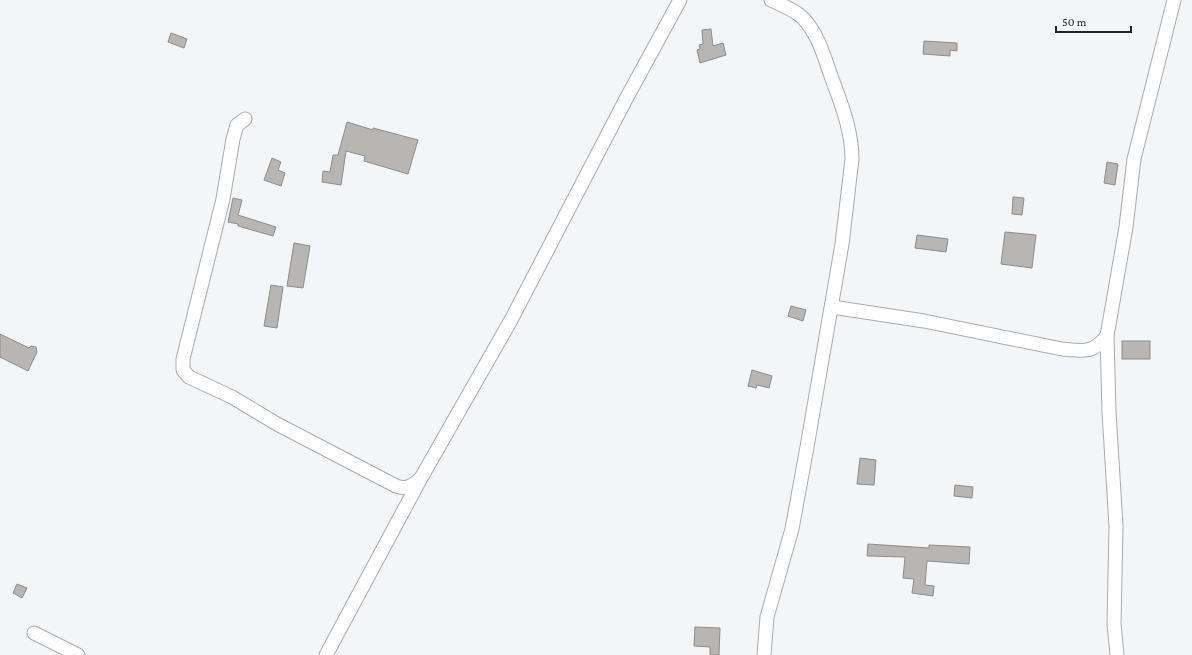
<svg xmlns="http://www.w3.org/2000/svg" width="1192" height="655" font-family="'Crimson Pro',serif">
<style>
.building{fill:#b7b6b4;stroke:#8e8c8a}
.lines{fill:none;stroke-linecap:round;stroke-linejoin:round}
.minor-casing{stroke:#a9abad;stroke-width:15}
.minor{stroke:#fff;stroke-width:13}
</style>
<rect width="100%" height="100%" fill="#f3f5f7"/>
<g class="building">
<polygon points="711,29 713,46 723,43 726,55 700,63 697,50 700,49 699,45 703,44 702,30"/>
<polygon points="171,33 187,39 184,48 168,42"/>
<polygon points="924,41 957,43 957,51 950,50 950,56 923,54"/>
<polygon points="347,122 373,130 373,128 418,140 408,174 364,161 365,156 346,151 341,185 322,182 323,171 330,172 333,155 338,155"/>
<polygon points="272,158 281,162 278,170 285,173 281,186 264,180"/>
<polygon points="1107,162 1118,164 1115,185 1104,183"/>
<polygon points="1013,197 1024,198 1022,215 1012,214"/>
<polygon points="233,198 242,200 238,215 276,227 273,236 238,226 238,224 228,222"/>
<polygon points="1005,232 1036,235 1032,268 1001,264"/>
<polygon points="917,235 948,239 946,252 915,248"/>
<polygon points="294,243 310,246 303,288 287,286"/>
<polygon points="271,285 283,287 277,328 264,326"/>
<polygon points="791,306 806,310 803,321 788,316"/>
<polygon points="0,334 29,348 31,346 36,347 37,352 28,371 0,357"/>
<rect x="1122" y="341" width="28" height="18"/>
<polygon points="752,370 772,376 769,388 757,385 756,388 748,386"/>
<polygon points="860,458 876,460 874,485 857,484"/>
<polygon points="955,485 973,487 972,498 954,496"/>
<polygon points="868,544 929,548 929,545 970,547 969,564 927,561 925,585 934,586 933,596 912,593 914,579 903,578 905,557 867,556"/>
<polygon points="17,584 27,588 22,598 13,593"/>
<polygon points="695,627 720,628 719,655 710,655 710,647 694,646"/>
</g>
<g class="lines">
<g class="minor-casing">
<g id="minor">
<path d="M 245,119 L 237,125 L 233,139 L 223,199 L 183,359 L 183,370 L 189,377 L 232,397 L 277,424 L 396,486 C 406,490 412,486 420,479"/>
<path d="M 832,307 L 924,321 L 1062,349 C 1084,351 1092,354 1107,336"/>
<polyline points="34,633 78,655"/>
<polyline points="326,655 421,478 511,320 626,99 680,0"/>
<path d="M 764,655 L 767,617 L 792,529 L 807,447 L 842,244 L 852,159 C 852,130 841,103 831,76 C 824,56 818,34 803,18 C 795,10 782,5 771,0"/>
<polyline points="1117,655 1114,624 1116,526 1109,412 1107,336 1126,227 1134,159 1174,0"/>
</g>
</g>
<use href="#minor" class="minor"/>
</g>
<path d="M1056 26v6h75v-6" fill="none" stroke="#242526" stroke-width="2"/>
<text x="1062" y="26" font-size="12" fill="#242526" stroke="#f3f5f7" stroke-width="3" paint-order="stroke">50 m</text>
</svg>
